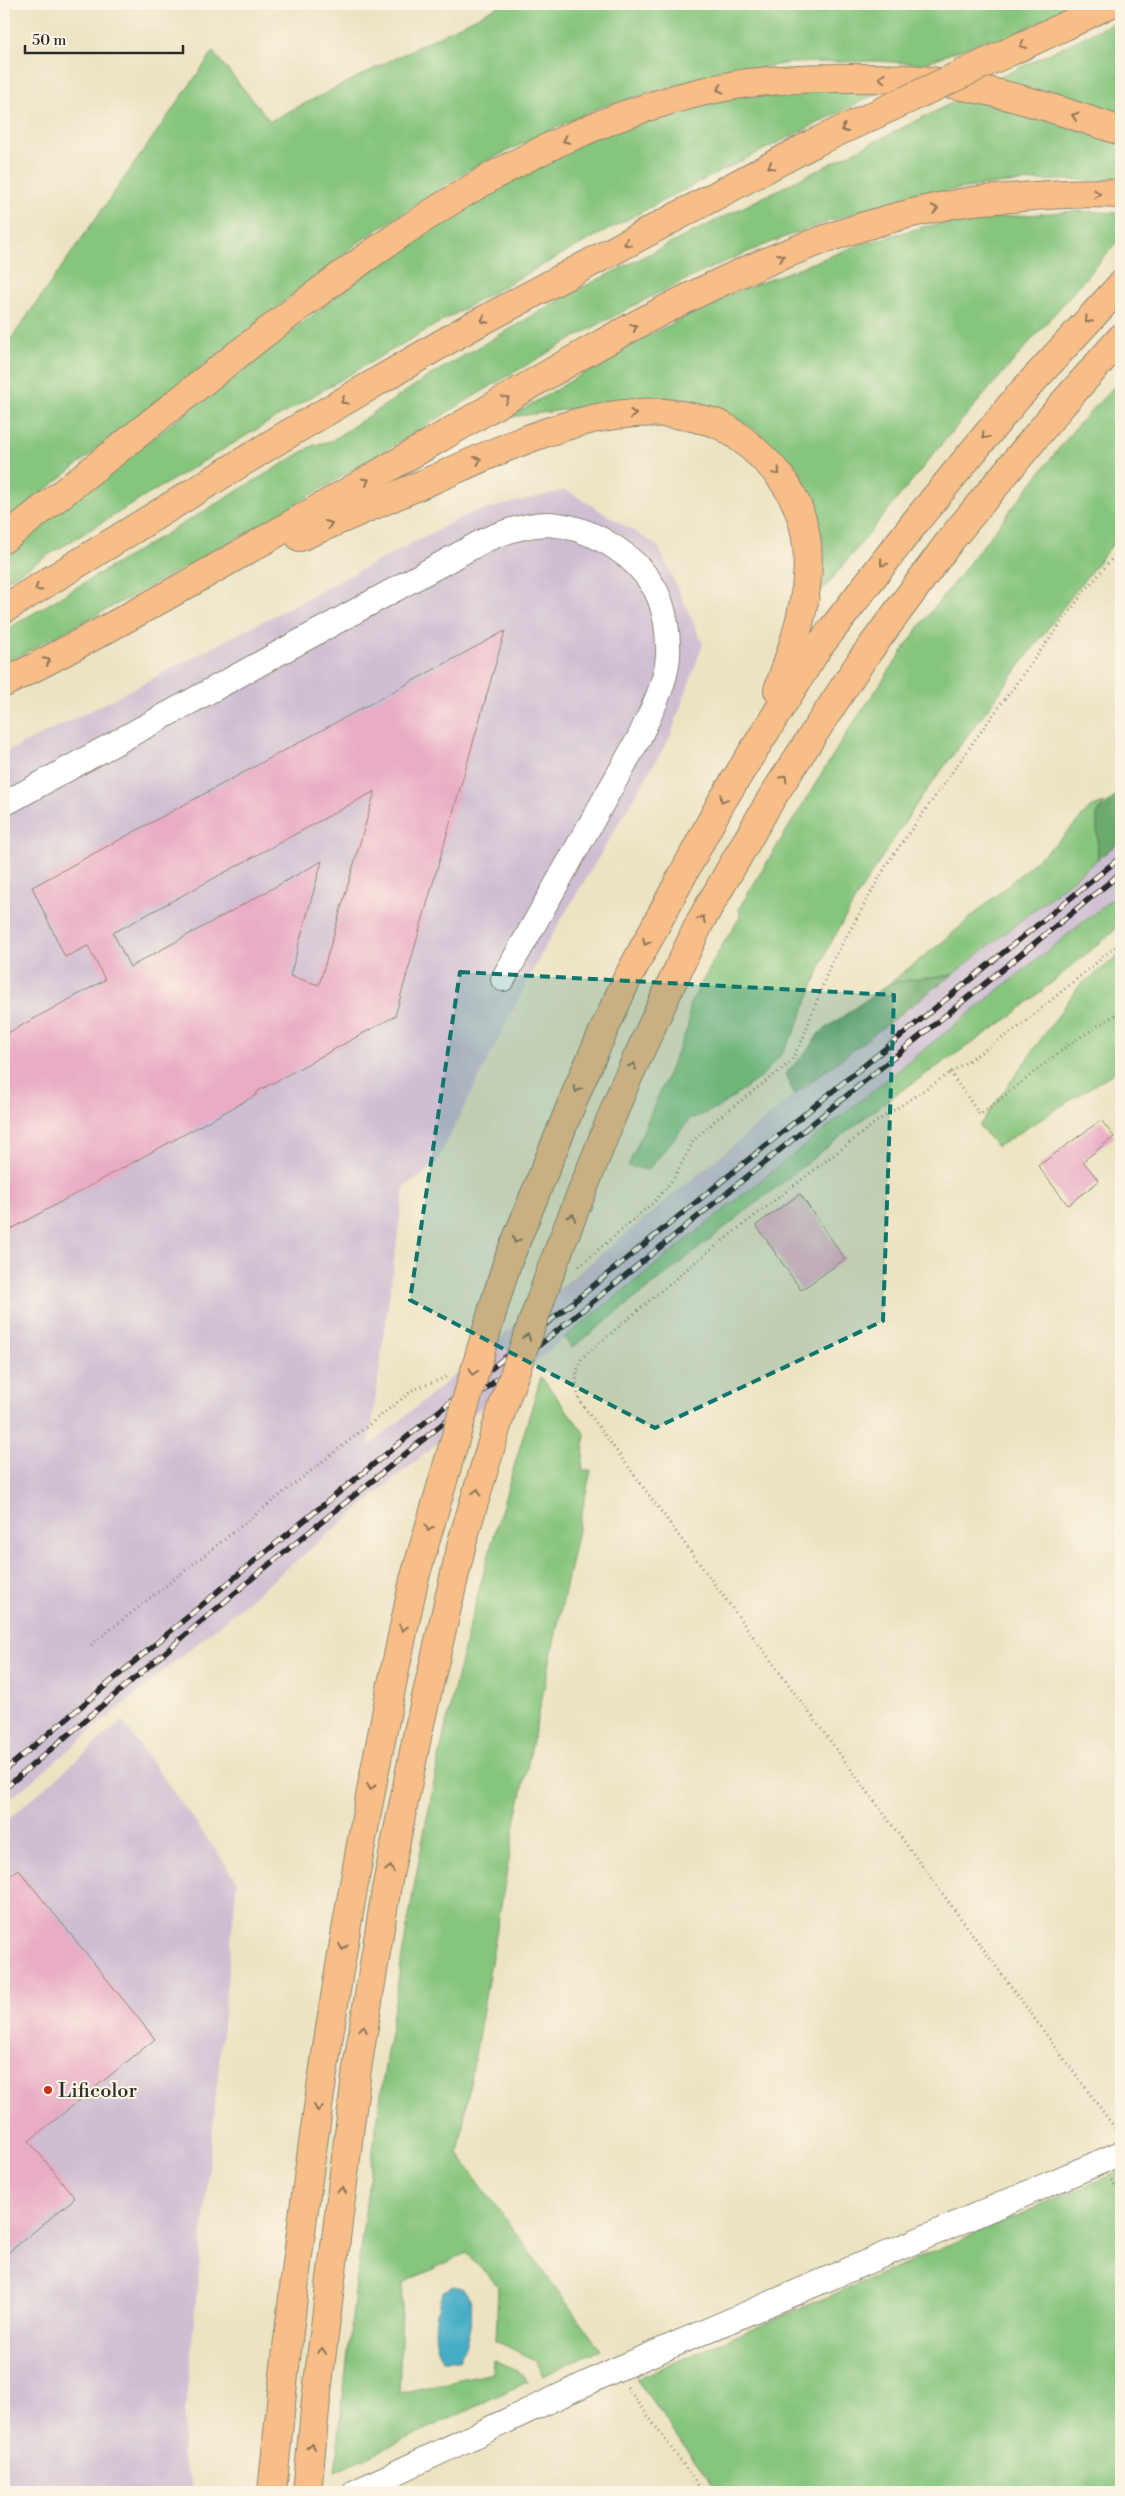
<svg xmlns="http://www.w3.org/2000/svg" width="1125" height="2496" font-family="'Libre Bodoni',serif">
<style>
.industrial{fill:#cdbed2}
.green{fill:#86c57d;stroke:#587854}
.forest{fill:#6caa6c;stroke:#4c6a4c}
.water{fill:#47adc6;stroke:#396c78}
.building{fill:#e9abc5;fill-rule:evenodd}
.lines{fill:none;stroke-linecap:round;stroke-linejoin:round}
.minor-casing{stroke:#8c8776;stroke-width:26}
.highway-casing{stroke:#8c8776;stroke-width:30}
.path{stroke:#8c8776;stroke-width:3;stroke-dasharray:1 4;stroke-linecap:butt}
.minor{stroke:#fff;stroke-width:24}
.highway{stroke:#f7be87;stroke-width:28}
.rail-casing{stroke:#2b2b2b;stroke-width:5.5}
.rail{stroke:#fcf5e5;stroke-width:4;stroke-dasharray:11;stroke-linecap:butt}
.highway-bridge-casing{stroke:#8c8776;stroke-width:30;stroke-linecap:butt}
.highway-bridge{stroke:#f7be87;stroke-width:28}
.oneway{stroke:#917459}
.marked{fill:#0f766e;fill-opacity:0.2;stroke:#0f766e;stroke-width:4;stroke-dasharray:10 6;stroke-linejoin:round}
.poi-dot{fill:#c8321e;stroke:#fcf5e5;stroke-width:2}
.labels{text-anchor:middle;stroke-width:4;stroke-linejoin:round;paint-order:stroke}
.poi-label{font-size:20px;fill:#2b2b2b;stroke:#fcf5e5;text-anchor:start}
</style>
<rect width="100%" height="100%" fill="#fcf5e5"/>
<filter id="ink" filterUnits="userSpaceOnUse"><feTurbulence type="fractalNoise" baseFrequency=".02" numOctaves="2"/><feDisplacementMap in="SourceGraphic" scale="10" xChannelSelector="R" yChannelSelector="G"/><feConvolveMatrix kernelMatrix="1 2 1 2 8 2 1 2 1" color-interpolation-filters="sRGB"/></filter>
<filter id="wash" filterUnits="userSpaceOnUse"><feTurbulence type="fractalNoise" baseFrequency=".0096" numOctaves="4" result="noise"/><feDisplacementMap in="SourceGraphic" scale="20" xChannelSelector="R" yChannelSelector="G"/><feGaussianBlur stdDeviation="1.12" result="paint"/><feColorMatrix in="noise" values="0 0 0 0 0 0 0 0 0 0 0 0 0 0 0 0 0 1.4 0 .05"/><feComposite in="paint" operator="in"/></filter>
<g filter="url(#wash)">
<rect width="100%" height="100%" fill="#ece3c2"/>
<g class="industrial">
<polygon points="566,490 658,546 703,644 670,737 545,947 435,1165 404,1188 369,1446 794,1095 952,975 1121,841 1121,892 564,1338 4,1804 4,753 94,709 470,513"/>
<polygon points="122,1721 237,1880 181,2454 194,2492 4,2492 4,1823"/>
</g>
<g class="green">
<polygon points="503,4 1077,4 989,46 989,39 922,64 878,61 788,63 694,80 595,109 468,170 359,242 4,523 4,349 213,52 270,121"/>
<polygon points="1121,19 1121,123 988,83"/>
<path d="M 792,87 L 887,89 C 785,139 683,189 583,243 C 386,349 195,466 4,582 L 4,553 L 424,229 L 512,177 L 611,129 L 701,102 Z"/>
<path d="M 962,98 L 1032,114 L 1121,145 L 1121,182 C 822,158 553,351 308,497 C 209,556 106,610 4,664 L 4,631 L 314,445 L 331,441 L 429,376 L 577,290 Z"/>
<path d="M 1074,211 L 1121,213 L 1121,237 L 950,434 L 822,591 C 824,575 826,559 823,542 C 818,510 782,449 755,430 C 738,419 703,401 683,399 C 648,395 615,402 581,407 C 558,411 534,414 510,417 L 636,342 L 726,296 L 859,245 L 923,227 L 959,221 Z"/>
<polygon points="1121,379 1121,534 1084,580 920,799 859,893 827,950 797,1027 783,1052 761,1077 716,1109 690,1119 648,1170 628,1166 688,1027 689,1006 720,949 740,917 739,908 846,734 919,627 1075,428"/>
<polygon points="1105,803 1097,814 1098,859 952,975 891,982 946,939 1062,838 1090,808"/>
<polygon points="1121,892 1121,925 1009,1018 886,1101 572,1348 564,1338"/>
<polygon points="1121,954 1121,1068 997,1147 979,1126 1079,986"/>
<path d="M 541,1377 L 585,1434 L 582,1470 L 591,1470 L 515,1824 L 458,2154 L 600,2349 L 543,2376 L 535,2360 L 496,2341 L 498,2286 L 467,2253 L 403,2283 L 399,2393 L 493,2373 L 494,2360 L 518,2370 L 527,2382 L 335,2472 C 361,2224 392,1978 444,1734 C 470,1613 505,1495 541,1377 Z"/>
<polygon points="1121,2171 1121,2492 718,2492 636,2379"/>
</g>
<g class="forest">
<polygon points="1121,790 1121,841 1098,859 1097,814"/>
<polygon points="952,975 794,1095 785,1074 810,1048 818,1034 891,982"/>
</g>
<path class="water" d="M 453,2286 C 456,2287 462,2287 464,2289 C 480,2302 467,2345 459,2360 L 443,2360 C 430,2338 436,2316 442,2292 Z"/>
<g id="blocks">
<g class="building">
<path d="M 505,631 L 395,1016 L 258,1091 L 256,1095 L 4,1233 L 4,1035 L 105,980 L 88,946 L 65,957 L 32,887 ZM 375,791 L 319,985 L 290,976 L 322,861 L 130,967 L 113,933 Z"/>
<polygon points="1101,1120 1114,1137 1083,1161 1099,1181 1068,1205 1038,1166"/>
<polygon points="800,1194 845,1259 801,1290 756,1225"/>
<polygon points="18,1869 155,2039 29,2141 75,2198 4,2256 4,1880"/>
</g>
</g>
</g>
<g filter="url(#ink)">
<use href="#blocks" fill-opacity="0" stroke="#8c8776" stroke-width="1"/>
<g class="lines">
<g class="minor-casing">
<g id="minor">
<path d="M 4,804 L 485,540 C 504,532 527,524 548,524 C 589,526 634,553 655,589 C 665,607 669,635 668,656 C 666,684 651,712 639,738 L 503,979"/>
<polyline points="355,2492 615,2370 1121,2153"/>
</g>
</g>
<g class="highway-casing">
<g id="highway">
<polyline points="1067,25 1109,4"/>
<path d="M 300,537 C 344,518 388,499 432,480 C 512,445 606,396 696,418 C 703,420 711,421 718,424 C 737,433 753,448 768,463 C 833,528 805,614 778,690"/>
<path d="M 4,539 C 96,468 186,394 278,323 C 415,218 561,116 735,85 C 772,79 811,78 849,78 C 882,78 917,78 950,84 C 1009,93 1065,112 1121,131"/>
<polyline points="4,609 283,437 465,330 814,143"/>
<path d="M 4,683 C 150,609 290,525 431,443 C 599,345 771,234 966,202 C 985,199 1004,199 1022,197 C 1055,194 1088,192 1121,194"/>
<polyline points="554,1262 624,1086 700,922 771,799 861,661 952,538 1060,407 1121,338"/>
<polyline points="493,1309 507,1263 581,1081 625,983 722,801 817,649 916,521 1016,399 1121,285"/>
<path d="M 272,2492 C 301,2185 348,1881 414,1580"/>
<polyline points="307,2492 316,2400 357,2069 387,1885 418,1732 463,1539"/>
</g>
</g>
<g class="path">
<polyline points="950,1072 980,1115 1071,1043 1121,1011"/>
<polyline points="579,1266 655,1201 674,1178 694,1140 717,1119 791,1062 803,1038 830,966 887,864 982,730 1081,596 1121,548"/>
<polyline points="91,1645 413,1390 449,1376"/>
<path d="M 1118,2132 L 579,1400 C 575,1383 575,1373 582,1358 L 694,1263 L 739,1228 L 879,1120 L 1019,1027 L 1121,942"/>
<polyline points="1111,2180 1121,2193"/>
<polyline points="627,2387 703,2492"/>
</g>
<use href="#minor" class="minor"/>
<use href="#highway" class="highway"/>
<g class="rail-casing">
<g id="rail">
<polyline points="4,1771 252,1563 1121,857"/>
<polyline points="4,1789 255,1576 1121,873"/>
</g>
</g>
<use href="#rail" class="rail"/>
<g class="highway-bridge-casing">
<g id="highway-bridge">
<polyline points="814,143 1067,25"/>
<polyline points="463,1539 503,1406 554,1262"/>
<polyline points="414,1580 493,1309"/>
</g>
</g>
<use href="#highway-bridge" class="highway-bridge"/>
</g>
<defs><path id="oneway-chevron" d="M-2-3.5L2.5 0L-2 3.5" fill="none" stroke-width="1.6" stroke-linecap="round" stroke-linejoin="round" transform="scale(1.25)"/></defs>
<g class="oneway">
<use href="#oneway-chevron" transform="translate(1023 45) rotate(155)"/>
<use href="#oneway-chevron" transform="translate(882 78) rotate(-177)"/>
<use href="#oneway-chevron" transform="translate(720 89) rotate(166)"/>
<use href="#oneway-chevron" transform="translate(1075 116) rotate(-162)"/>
<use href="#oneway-chevron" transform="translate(844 129) rotate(155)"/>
<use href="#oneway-chevron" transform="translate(566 140) rotate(156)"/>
<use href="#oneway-chevron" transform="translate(771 166) rotate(152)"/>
<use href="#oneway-chevron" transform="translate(1097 194) rotate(-1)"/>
<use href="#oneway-chevron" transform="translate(935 209) rotate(-12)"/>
<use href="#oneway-chevron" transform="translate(627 243) rotate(152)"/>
<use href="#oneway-chevron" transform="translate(781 257) rotate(-21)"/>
<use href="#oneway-chevron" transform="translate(484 320) rotate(152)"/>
<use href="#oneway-chevron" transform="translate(1088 320) rotate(133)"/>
<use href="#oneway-chevron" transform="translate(634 327) rotate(-28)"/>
<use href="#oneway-chevron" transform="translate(506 399) rotate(-30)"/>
<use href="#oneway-chevron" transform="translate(344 401) rotate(150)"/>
<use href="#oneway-chevron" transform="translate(633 414) rotate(-2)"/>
<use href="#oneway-chevron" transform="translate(985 436) rotate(130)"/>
<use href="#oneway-chevron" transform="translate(478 460) rotate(-23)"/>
<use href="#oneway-chevron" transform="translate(777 472) rotate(49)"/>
<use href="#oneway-chevron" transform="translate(366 481) rotate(-30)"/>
<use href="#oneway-chevron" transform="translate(329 524) rotate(-23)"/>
<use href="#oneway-chevron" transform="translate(883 563) rotate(128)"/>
<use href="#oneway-chevron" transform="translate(38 588) rotate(148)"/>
<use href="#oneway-chevron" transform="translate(47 661) rotate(-28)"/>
<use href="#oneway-chevron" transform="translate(784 778) rotate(-57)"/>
<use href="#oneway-chevron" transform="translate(723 799) rotate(121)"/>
<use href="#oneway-chevron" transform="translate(702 919) rotate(-62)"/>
<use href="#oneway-chevron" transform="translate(646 942) rotate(117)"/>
<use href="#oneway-chevron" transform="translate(633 1066) rotate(-65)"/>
<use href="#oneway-chevron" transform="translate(577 1089) rotate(112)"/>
<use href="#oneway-chevron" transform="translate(572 1217) rotate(-68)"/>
<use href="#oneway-chevron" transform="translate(516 1240) rotate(111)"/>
<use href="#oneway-chevron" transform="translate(527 1337) rotate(-70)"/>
<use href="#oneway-chevron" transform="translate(473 1372) rotate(107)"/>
<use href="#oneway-chevron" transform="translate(477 1492) rotate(-73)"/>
<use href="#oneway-chevron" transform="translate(429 1528) rotate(106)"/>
<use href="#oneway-chevron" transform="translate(403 1628) rotate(102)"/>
<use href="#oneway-chevron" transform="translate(371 1787) rotate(100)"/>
<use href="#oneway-chevron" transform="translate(390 1869) rotate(-78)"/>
<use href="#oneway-chevron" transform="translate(343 1947) rotate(99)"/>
<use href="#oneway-chevron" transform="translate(363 2029) rotate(-81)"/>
<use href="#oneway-chevron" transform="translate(318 2108) rotate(98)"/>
<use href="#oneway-chevron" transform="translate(342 2190) rotate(-83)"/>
<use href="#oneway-chevron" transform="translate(322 2351) rotate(-83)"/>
<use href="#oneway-chevron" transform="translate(311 2446) rotate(-85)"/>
</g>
</g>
<path class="marked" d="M 460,972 L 894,995 L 883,1321 L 655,1428 L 410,1300 Z"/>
<circle class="poi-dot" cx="48" cy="2090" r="5"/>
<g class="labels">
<g class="poi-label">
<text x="58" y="2097">Lificolor</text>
</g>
</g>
<rect width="1125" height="2496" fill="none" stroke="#fcf5e5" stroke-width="20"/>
<path d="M25 45v8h158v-8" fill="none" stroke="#2b2b2b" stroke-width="2.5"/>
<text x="32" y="45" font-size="15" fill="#2b2b2b" stroke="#fcf5e5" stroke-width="4" paint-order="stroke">50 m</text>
</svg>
